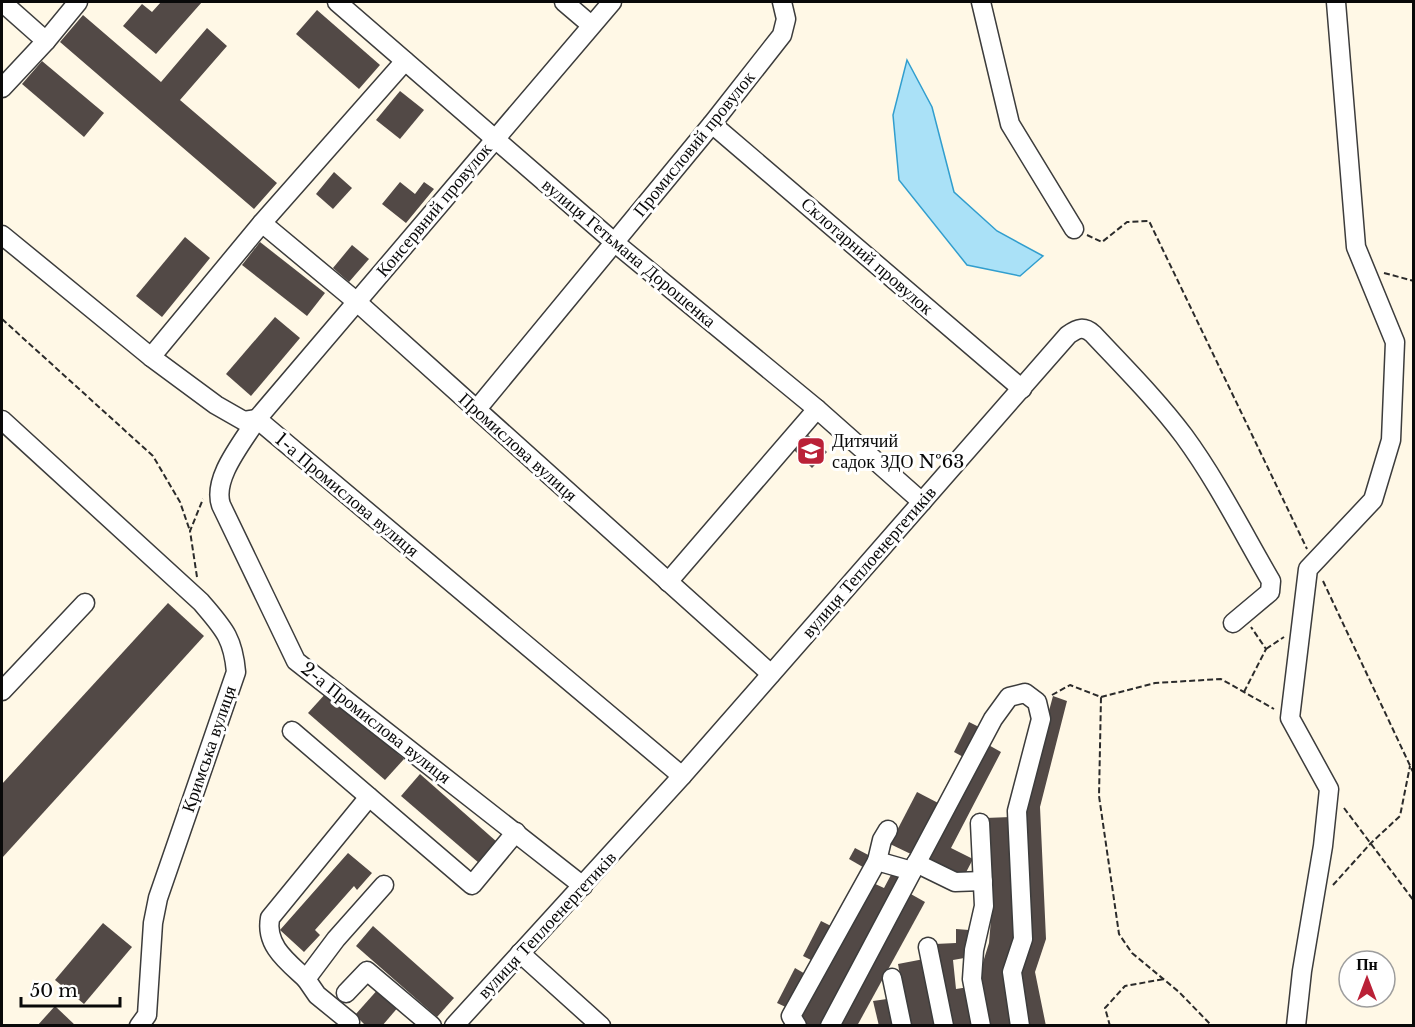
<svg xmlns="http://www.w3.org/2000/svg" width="1415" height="1027" font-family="'Libre Baskerville',serif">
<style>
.water{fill:#aae1f7;stroke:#319ece;stroke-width:1.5}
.building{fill:#524946}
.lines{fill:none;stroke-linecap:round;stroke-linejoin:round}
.minor-casing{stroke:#3c3c3c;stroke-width:21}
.path{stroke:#2b2b2b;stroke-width:2;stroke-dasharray:6 3;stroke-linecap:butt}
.minor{stroke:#fff;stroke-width:18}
.labels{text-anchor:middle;stroke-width:6;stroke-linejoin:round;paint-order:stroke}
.street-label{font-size:18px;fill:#090909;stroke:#fff}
.poi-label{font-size:18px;fill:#090909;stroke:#fff;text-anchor:start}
</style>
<rect width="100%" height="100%" fill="#fff8e6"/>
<polygon class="water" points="907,60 932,107 954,192 997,231 1043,256 1020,276 967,265 899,180 893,115"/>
<g class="building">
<polygon points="161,2 202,2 156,54 123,26 142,4 152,12"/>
<polygon points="317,10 380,65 359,89 296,34"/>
<polygon points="83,15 161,82 207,28 227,46 180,100 277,183 254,209 60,42"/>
<polygon points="42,61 104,113 84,137 22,84"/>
<polygon points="400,91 424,110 400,139 376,120"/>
<polygon points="334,172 352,188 333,209 316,194"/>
<polygon points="400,182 415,194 424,182 434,189 406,223 382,204"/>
<polygon points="185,237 210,258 162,317 136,296"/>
<polygon points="260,242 325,293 307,316 242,265"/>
<polygon points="352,245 369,259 349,282 333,268"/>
<polygon points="275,317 300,338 251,396 226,374"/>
<polygon points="808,435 827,452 812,468 794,450"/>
<polygon points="168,603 204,636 2,858 2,784"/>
<polygon points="327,692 404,759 385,780 308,713"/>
<polygon points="1053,696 1067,701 1040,807 1046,939 1035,972 1046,1026 1029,1026 1018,971 1024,803"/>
<polygon points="969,722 983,729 967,759 954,752"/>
<polygon points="985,743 1001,752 951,848 973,859 962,880 924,860"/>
<polygon points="420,774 497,842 479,863 401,796"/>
<polygon points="917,792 942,805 915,856 890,844"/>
<polygon points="1011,817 1019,897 1014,1026 988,1026 980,972 989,943 992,907 985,818"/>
<polygon points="855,848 874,858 868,870 849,859"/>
<polygon points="348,853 372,873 357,890 354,886 315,930 320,935 304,952 280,930"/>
<polygon points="892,873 902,879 822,1026 809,1026 797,1019 871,882 884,888"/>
<polygon points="909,893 925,902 857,1026 836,1026"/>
<polygon points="821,921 833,927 815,962 803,956"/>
<polygon points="103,923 132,947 84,1004 55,980"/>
<polygon points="373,926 454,998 437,1017 356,946"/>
<polygon points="956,929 969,930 970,957 953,960 956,989 969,987 976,1026 951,1026 935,944 956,943"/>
<polygon points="924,959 936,1026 909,1026 898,964"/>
<polygon points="795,968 807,975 790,1009 777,1003"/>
<polygon points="380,987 400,1005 382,1026 366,1026 355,1015"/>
<polygon points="887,999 894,1026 879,1026 873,1001"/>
<polygon points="55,1006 76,1026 37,1026"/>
</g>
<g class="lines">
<g class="minor-casing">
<g id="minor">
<polyline points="2,2 46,41"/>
<polyline points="337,2 614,242 817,409 922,502"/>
<polyline points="564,2 591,25"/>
<polyline points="981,2 1010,124 1074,229"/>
<polyline points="2,88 46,41 78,2"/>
<polyline points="712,124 1022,389"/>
<polyline points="262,223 357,302 771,674"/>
<polyline points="2,235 151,357 216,405 244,421 257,419 682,776"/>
<polyline points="151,357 262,223 405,61"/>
<polyline points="477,409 712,124 782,35 786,19 782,2"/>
<path d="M 2,420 L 201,602 C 223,628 233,637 236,672 L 158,898 L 153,923 L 147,1015 L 139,1026"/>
<polyline points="668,582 817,409"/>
<polyline points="2,691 85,603"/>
<polyline points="292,731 472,885 516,832"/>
<polyline points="980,823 984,906 974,950 972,979 981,1026"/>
<polyline points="877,861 882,840 888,830"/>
<polyline points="916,863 955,882 983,881"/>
<path d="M 583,886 L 296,661 L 221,505 C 212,478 243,442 257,419 L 612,2"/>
<polyline points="928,947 944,1026"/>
<polyline points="520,953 601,1026"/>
<polyline points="892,978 902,1026"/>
<path d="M 306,979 C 288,962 265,946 270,918 L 369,797"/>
<polyline points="346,993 367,971 432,1026"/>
<polyline points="350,1022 317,995 306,979 336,939 384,885"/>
<path d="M 454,1026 L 682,776 L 1068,335 C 1078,328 1084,326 1093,334 C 1124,367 1157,400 1184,436 C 1217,481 1243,533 1271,581 L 1270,592 L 1233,623"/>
<polyline points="797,1026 791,1016 877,861 912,871"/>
<polyline points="830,1026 993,719 1009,697 1025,693 1037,702 1041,719 1017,811 1023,939 1012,972 1020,1026"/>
<polyline points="1296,1026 1302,971 1323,846 1329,789 1290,718 1308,569 1373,500 1391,440 1395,342 1356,247 1336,2"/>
</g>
</g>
<g class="path">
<polyline points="1087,235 1102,242 1127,222 1149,221 1307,549"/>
<polyline points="1384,273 1414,281"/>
<polyline points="2,319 153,456 180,502 190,531"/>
<polyline points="197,577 190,531 203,499"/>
<polyline points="1323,581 1414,774"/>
<polyline points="1266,649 1284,637"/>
<polyline points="1244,692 1266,649 1251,627"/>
<polyline points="1052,695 1070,685 1101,697 1099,796 1119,934 1132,953 1179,992 1212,1026"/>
<polyline points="1101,697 1155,683 1221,679 1274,709"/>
<polyline points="1344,808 1414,901"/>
<polyline points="1333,885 1371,843 1400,816 1410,766"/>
<polyline points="1110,1026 1105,1008 1125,986 1164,979"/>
</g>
<use href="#minor" class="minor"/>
</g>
<defs>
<g id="school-square" transform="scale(1.5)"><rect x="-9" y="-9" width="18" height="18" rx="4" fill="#ba2137" stroke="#fff"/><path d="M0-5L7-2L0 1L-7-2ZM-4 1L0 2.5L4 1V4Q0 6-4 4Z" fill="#fff"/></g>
</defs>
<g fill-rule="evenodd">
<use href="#school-square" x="811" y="451"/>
</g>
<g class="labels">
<g class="street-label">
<text transform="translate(694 144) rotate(-51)" y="6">Промисловий провулок</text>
<text transform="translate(434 210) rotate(-50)" y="6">Консервний провулок</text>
<text transform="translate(629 253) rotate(40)" y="6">вулиця Гетьмана Дорошенка</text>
<text transform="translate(867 256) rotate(41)" y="6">Склотарний провулок</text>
<text transform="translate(518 447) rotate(42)" y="6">Промислова вулиця</text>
<text transform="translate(347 495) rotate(40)" y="6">1-а Промислова вулиця</text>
<text transform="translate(869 562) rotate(-49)" y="6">вулиця Теплоенергетиків</text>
<text transform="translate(376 723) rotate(38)" y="6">2-а Промислова вулиця</text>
<text transform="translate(209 749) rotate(-71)" y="6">Кримська вулиця</text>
<text transform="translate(547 925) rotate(-47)" y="6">вулиця Теплоенергетиків</text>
</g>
<g class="poi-label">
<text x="832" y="447">Дитячий<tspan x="832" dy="21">садок ЗДО №63</tspan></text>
</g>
</g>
<rect width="1415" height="1027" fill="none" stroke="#090909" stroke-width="6"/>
<g transform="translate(1367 979)"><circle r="28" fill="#ffffff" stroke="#9d9d9d" stroke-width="1.5"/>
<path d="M0-4.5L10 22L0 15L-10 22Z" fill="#ba2137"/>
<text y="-9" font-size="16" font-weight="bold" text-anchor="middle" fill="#090909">Пн</text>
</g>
<path d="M21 997v9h99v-9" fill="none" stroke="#090909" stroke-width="3"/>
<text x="30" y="997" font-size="18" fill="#090909" stroke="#ffffff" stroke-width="4.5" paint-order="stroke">50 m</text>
</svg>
